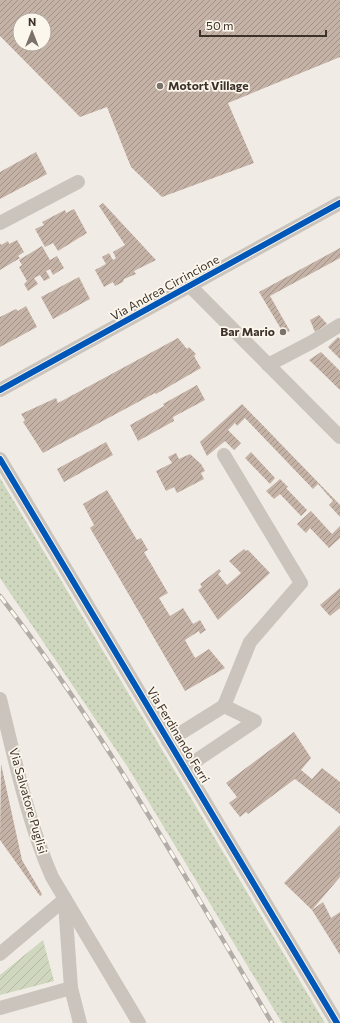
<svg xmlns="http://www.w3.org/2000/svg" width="340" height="1023" font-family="Commissioner,sans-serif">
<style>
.grass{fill:url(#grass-dots)}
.garden{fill:url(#garden-furrows)}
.building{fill:url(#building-hatch);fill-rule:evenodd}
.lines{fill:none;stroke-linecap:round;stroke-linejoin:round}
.street{stroke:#cac4bd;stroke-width:14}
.rail-casing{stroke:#b2ada7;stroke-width:4.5}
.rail{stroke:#fcf7ed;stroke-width:3;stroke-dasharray:9;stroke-linecap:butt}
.cycleway-casing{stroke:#fcf7ed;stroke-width:8}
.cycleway{stroke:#0057b8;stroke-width:6}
.poi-dot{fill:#7b736b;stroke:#fcf7ed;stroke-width:1.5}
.labels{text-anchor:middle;stroke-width:3.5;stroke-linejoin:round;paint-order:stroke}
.poi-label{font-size:12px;font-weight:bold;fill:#3c322a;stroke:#fcf7ed;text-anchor:start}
.street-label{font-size:12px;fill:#3c322a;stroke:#fcf7ed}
</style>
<defs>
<pattern id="grass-dots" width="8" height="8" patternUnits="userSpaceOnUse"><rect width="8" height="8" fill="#cfd7be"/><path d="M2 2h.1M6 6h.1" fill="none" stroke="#b3b9a3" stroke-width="1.8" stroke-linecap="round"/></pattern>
<pattern id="garden-furrows" width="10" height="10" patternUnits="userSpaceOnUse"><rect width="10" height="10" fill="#cfd7be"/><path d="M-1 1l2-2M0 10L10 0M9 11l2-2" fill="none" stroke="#b3b9a3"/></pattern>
<pattern id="building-hatch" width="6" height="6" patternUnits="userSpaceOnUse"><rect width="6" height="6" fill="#c5b2a6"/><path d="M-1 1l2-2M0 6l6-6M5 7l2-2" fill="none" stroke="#a19187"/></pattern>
</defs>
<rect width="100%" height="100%" fill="#f0ece5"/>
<polygon class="grass" points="0,478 325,1023 282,1023 127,766 0,578"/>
<polygon class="garden" points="43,940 54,981 0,995 0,975"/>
<g class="building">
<path d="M 0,0 L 340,0 L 340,57 L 228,103 L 254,163 L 162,197 L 131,167 L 107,107 L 80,117 L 0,36 ZM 20,20 L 44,20 L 44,44 L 20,44 Z"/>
<polygon points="36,152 47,174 0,199 0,172"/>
<polygon points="103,203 156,260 134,271 136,274 124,279 123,282 115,286 113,282 104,287 95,270 106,264 102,257 109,253 113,260 116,258 113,252 125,245 99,206"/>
<polygon points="74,209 87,233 58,251 53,243 45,247 35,229 44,225 42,222 65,210 66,213"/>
<polygon points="17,240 24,252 18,256 20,258 0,270 0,243 1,245 8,241 9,244"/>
<polygon points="42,246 50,260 57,256 64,268 53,275 50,269 46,271 50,278 44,281 40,275 34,278 38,284 28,291 24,284 27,281 19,267 22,265 19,260"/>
<polygon points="340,248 340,258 270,296 290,331 284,334 259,292"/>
<polygon points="79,277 90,299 53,319 41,297"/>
<polygon points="26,306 37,327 0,347 0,317 16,309 18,311"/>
<polygon points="319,315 327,324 315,332 310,320"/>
<polygon points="338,337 340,339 340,359 328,347"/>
<polygon points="178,338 187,349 189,347 196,354 194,356 201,368 156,394 155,393 43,453 23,422 25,420 21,414 56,398 58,403"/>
<polygon points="321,352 340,371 340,390 309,360"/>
<polygon points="197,385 205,400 173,417 174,421 138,441 130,425 164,406 169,413 163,404"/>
<polygon points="242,404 340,505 340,517 329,505 333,501 318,484 313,489 245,418 237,426 235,423 228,430 241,443 234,450 225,441 207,456 200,442"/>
<polygon points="106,442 113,455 64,482 57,469"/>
<polygon points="251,452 275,478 270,484 245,458"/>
<polygon points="176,453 179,459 190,454 201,464 205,471 201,473 204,479 177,493 174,487 166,491 156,471 172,463 168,457"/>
<polygon points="280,479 288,487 286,488 307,510 301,516 280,494 274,499 266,491"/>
<polygon points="107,490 137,540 141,538 148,550 144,552 168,593 159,598 170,616 183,608 193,624 200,620 206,630 200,634 199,631 185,640 195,658 209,649 225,668 185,691 90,528 94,525 83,504"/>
<polygon points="311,511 332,534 340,526 340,538 329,548 310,528 306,533 297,524"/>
<polygon points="244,549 246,551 248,550 270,573 218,620 198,590 202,587 200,584 219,569 221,571 218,574 227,585 241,573 229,561"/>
<polygon points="340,588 340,608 330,616 320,605"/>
<polygon points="294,732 311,758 301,770 312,779 322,768 340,782 340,814 295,779 248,814 246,812 240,817 229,803 237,797 226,783"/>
<polygon points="1,764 22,860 42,894 40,896 0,840"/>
<polygon points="340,825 340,877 312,910 323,902 331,918 340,912 340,955 312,910 284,883"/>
</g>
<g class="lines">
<g class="street">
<polyline points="0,223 78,182"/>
<polyline points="190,286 340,437"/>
<polyline points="268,365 312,342 340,325"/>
<polyline points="0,390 340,203"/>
<polyline points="0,459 337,1023"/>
<path d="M 0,699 C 15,759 27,820 52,877 L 139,1023"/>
<polyline points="168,741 224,706 250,642 301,583 224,455"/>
<polyline points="185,768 255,721 224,706"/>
<polyline points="65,903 71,988 80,1023"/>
<polyline points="0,954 65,899"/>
<polyline points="0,1008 71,988"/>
</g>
<g class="rail-casing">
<path id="rail" d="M 0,596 C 104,730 186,879 272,1023"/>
</g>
<use href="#rail" class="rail"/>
<g class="cycleway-casing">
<g id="cycleway">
<polyline points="0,390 340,203"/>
<polyline points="0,459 337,1023"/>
</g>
</g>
<use href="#cycleway" class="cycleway"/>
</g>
<g class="poi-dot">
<circle cx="160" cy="86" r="4"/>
<circle cx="283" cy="332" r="4"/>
</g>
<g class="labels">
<g class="poi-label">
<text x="168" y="90">Motort Village</text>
<text x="275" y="336" text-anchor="end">Bar Mario</text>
</g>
<g class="street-label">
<text transform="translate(165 288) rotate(-29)" y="4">Via Andrea Cirrincione</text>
<text transform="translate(178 735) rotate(59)" y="4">Via Ferdinando Ferri</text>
<text transform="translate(28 801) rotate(74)" y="4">Via Salvatore Puglisi</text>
</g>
</g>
<g transform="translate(32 32)"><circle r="19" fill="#fcf7ed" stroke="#afa89f"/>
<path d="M0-3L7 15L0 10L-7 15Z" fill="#7b736b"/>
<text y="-6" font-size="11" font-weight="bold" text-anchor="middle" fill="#3c322a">N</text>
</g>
<path d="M200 30v6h126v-6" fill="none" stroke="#3c322a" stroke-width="2"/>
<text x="206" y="30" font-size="12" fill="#3c322a" stroke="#fcf7ed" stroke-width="3" paint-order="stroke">50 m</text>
</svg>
